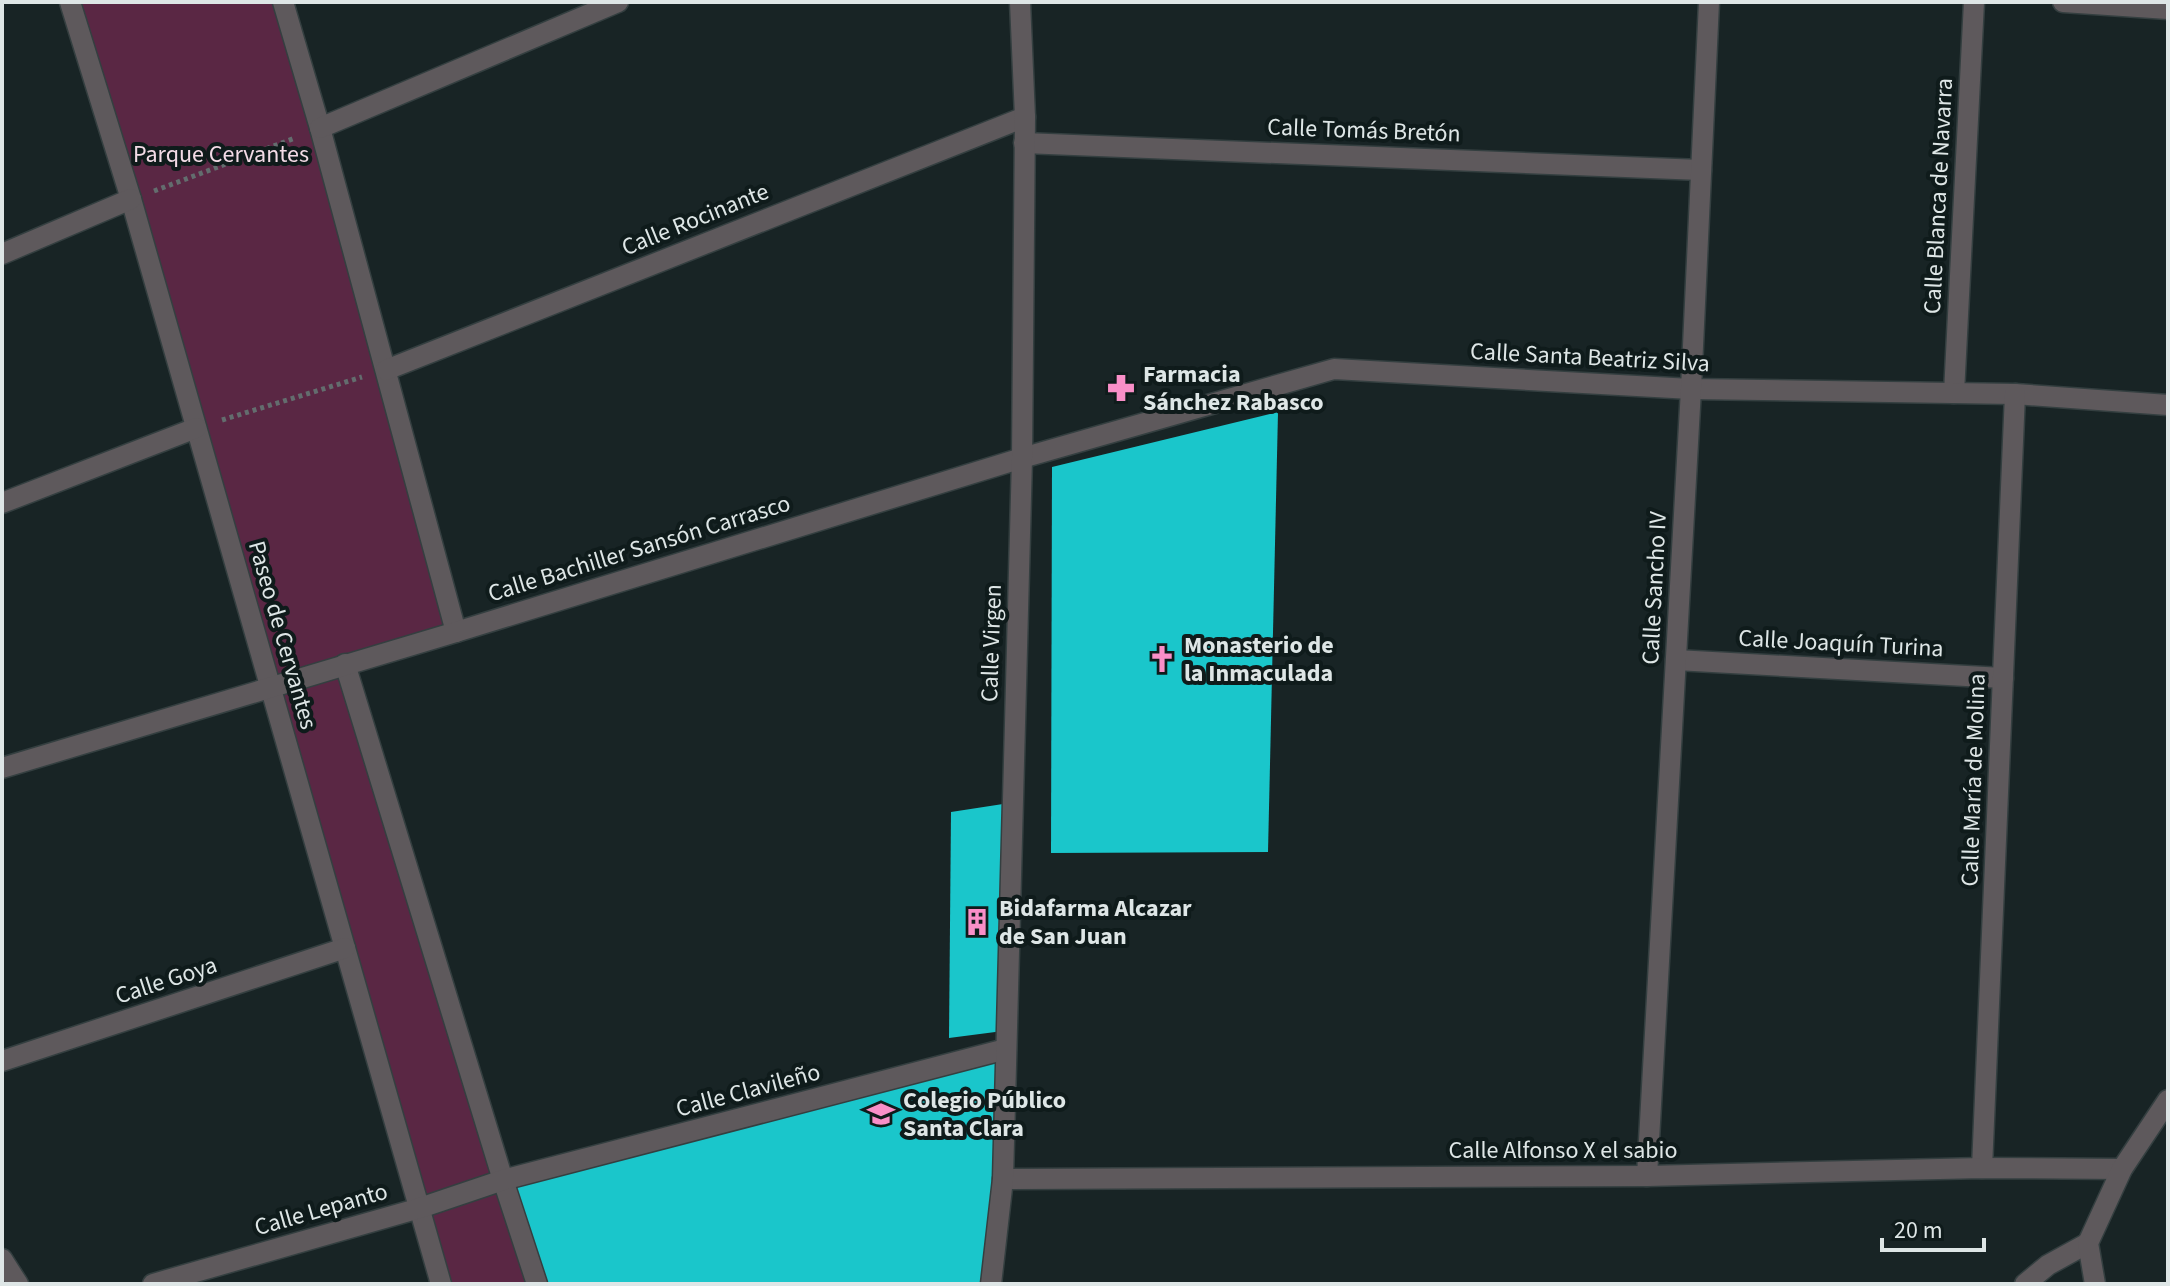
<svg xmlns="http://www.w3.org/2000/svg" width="2170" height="1286" font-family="'Source Sans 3',sans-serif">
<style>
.green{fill:#5a2744}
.building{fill:#1ac6cb}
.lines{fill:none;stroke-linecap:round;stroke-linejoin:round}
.minor-casing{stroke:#343f40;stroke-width:23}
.path{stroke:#636d6e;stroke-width:5;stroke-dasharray:4 4;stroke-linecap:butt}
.minor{stroke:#5e595c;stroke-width:20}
.labels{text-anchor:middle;stroke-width:8;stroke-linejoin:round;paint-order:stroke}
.street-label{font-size:24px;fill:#dee6e6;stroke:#0f1b1b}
.park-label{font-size:24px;fill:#f3dbe6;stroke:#0f1b1b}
.poi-label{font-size:24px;font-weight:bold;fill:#dee6e6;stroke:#0f1b1b;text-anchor:start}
</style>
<rect width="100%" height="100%" fill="#182425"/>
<g class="green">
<polygon points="75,2 275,2 460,621 275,675"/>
<polygon points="345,664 537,1284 441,1284 270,687"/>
</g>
<g class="building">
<polygon points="1278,412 1268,852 1051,853 1052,467"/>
<polygon points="1003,804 1003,1031 949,1038 951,812"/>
<polygon points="1006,1049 982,1284 545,1284 503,1180"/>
</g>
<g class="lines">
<g class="minor-casing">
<g id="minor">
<polyline points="70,2 131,199 441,1284"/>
<polyline points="283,2 320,128 456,632"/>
<polyline points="2063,2 2168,9"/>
<polyline points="320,128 618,2"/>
<polyline points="1024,143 1701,170"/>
<polyline points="2,254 131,199"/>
<polyline points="386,370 1025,117"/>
<polyline points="1954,393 1974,2"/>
<polyline points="2,503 196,428"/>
<polyline points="1676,660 2003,678"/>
<polyline points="345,664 503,1180 537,1284"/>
<polyline points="2,768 456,632 1022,458 1334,369 1691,389 2015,394 2168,405"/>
<polyline points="2,1061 345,948"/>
<polyline points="1982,1168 2015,394"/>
<polyline points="1647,1176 1691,389 1709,2"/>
<polyline points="1003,1179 1647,1176 1982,1168 2122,1169"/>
<polyline points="2,1259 18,1284"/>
<polyline points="153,1284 420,1208 503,1180 1006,1049"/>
<polyline points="991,1284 1003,1179 1022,458 1025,117 1020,2"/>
<polyline points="2025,1284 2048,1265 2088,1243"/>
<polyline points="2095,1284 2088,1243 2122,1169 2168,1100"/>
</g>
</g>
<g class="path">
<polyline points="154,191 295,138"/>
<polyline points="222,420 362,377"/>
</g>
<use href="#minor" class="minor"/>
</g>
<defs>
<g id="pharmacy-bare" transform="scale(2.16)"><path d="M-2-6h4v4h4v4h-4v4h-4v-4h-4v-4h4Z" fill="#f98fc8" stroke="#0f1b1b" stroke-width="2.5" paint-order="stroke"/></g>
<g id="church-bare" transform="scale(2.16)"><path d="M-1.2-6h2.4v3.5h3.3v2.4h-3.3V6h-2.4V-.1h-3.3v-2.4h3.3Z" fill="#f98fc8" stroke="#0f1b1b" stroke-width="2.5" paint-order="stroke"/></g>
<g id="building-bare" transform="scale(2.16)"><path d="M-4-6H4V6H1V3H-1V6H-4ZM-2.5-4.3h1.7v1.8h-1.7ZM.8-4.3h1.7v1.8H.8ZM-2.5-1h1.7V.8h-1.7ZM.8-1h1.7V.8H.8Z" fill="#f98fc8" stroke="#0f1b1b" stroke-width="2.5" paint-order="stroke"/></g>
<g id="school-bare" transform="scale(2.16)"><path d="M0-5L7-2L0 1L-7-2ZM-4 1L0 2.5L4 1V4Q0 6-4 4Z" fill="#f98fc8" stroke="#0f1b1b" stroke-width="2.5" paint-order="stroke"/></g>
</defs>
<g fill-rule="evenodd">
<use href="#pharmacy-bare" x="1121" y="388"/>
<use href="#church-bare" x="1162" y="659"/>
<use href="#building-bare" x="977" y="922"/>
<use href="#school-bare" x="881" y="1114"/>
</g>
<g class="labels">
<g class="street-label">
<text transform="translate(1364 130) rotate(2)" y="8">Calle Tomás Bretón</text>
<text transform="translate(1938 196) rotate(-87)" y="8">Calle Blanca de Navarra</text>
<text transform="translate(695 219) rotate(-22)" y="8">Calle Rocinante</text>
<text transform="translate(1590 357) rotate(3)" y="8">Calle Santa Beatriz Silva</text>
<text transform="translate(639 548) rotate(-17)" y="8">Calle Bachiller Sansón Carrasco</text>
<text transform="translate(1654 588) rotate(-87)" y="8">Calle Sancho IV</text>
<text transform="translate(283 635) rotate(74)" y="8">Paseo de Cervantes</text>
<text transform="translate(991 643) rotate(-88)" y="8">Calle Virgen</text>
<text transform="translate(1841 643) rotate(3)" y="8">Calle Joaquín Turina</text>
<text transform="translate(1973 780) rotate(-88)" y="8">Calle María de Molina</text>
<text transform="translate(166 980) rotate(-18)" y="8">Calle Goya</text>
<text transform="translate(748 1090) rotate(-15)" y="8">Calle Clavileño</text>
<text x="1563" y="1158">Calle Alfonso X el sabio</text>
<text transform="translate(321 1209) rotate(-16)" y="8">Calle Lepanto</text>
</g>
<g class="park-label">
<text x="221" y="162">Parque Cervantes</text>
</g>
<g class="poi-label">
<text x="1143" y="382">Farmacia<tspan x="1143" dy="28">Sánchez Rabasco</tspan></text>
<text x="1184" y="653">Monasterio de<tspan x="1184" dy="28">la Inmaculada</tspan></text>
<text x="999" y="916">Bidafarma Alcazar<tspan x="999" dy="28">de San Juan</tspan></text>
<text x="903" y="1108">Colegio Público<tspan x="903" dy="28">Santa Clara</tspan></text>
</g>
</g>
<rect width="2170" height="1286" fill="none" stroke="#dee6e6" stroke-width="8"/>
<path d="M1882 1238v12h102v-12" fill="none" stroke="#dee6e6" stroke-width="4"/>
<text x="1894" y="1238" font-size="24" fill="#dee6e6" stroke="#0f1b1b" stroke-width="6" paint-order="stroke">20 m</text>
</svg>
